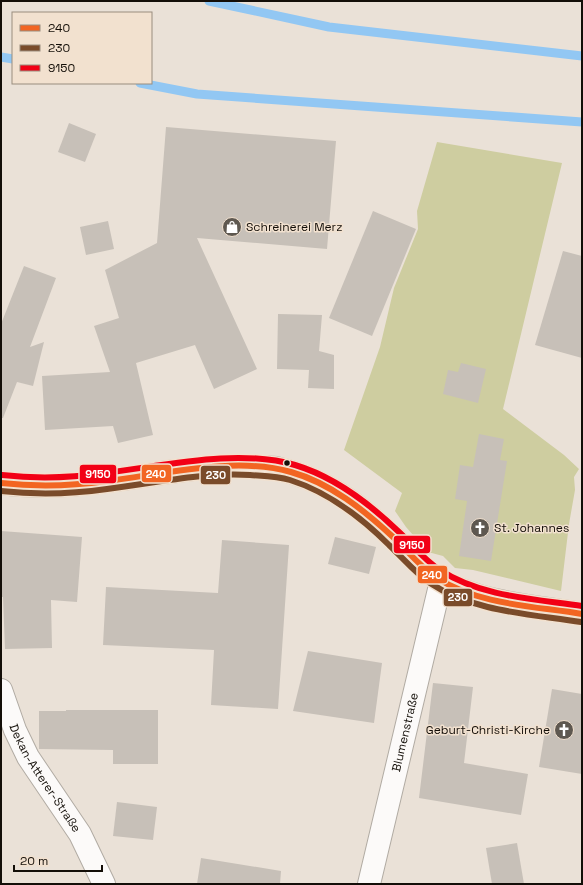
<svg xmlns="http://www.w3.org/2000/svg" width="583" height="885" font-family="'Space Grotesk',sans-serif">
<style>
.green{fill:#cecda0}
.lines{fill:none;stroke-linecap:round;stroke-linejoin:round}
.stream{stroke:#92c7f3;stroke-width:9}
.building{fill:#c7c0b8}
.street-casing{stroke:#b1aba3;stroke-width:24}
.secondary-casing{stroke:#b1aba3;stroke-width:24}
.street{stroke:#fcfaf9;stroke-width:22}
.secondary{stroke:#fcfaf9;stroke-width:22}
.bus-1-casing{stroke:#f2e1cf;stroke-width:9}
.bus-2-casing{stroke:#f2e1cf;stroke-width:9}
.bus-3-casing{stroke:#f2e1cf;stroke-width:9}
.bus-1{stroke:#f26522;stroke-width:6}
.bus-2{stroke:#7a4b2a;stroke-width:6}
.bus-3{stroke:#f20015;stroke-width:6}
.bus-dot{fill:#130e08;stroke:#f2e1cf;stroke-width:1.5}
.labels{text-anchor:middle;stroke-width:3;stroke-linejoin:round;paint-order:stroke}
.poi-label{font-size:12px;fill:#130e08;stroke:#f2e1cf;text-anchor:start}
.street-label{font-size:12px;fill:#130e08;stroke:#f2e1cf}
.line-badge{stroke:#f2e1cf;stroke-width:1.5}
.badge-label{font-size:11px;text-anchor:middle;font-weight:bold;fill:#fff}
</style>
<rect width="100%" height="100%" fill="#eae1d7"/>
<polygon class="green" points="437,142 562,163 503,409 564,455 579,469 574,477 575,490 569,524 561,591 473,570 455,568 443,556 428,552 406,527 395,511 402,493 344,450 380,347 394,288 418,229 417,211"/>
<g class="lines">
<g class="stream">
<polyline points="209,1 329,27 582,56"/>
<polyline points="1,57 13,59"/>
<polyline points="140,83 197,94 582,122"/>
</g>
</g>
<g class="building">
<polygon points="69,123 96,134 85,162 58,152"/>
<polygon points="166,127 336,141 327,249 197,238 257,369 214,389 195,345 136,363 153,435 118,443 113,426 45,430 42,376 110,372 94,326 119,318 105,270 157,243"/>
<polygon points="373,211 416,229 372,336 329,318"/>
<polygon points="108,221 114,249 86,255 80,227"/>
<polygon points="563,251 582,256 582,358 535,345"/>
<polygon points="24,266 56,278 30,347 44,342 33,386 17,382 3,418 1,418 1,324"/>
<polygon points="278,314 322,315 319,351 334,355 334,389 308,388 309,370 277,369"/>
<polygon points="461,363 486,369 478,403 443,394 448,370 458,372"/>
<polygon points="479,434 504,439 500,460 507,461 491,561 459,556 467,501 455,499 460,465 473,467"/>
<polygon points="1,531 82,537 77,602 51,600 52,648 5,649 3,597 1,597"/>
<polygon points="335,537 376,547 369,574 328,564"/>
<polygon points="222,540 289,545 278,709 211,705 214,650 103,645 106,587 218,593"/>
<polygon points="308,651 382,663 374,723 293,711"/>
<polygon points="433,683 473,687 464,763 528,774 521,815 419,798"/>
<polygon points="552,689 582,694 582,774 539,767"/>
<polygon points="66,710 158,710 158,764 113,764 113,750 39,749 39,711 66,711"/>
<polygon points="117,802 157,807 153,840 113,836"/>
<polygon points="517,843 524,884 492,884 486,848"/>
<polygon points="201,858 281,871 280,884 197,884"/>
</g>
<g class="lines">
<g class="street-casing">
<g id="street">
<path id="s1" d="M 1,690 L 15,730 L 28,757 L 80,834 L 104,884"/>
<path id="s2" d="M 369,884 L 441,581"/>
</g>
</g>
<g class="secondary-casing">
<path id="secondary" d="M 1,483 C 57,491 114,480 169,472 C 198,468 225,465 254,467 C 261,467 269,467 276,468 C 324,479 358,504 393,537 C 409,552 422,570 442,581 C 484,604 535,606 582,614"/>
</g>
<use href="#street" class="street"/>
<use href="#secondary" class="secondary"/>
<g class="bus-1-casing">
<path id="bus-1" d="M 1,483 C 37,487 72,486 107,481 C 164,474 236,456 291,472 C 330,483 364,510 393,537 C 408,551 420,567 437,578 C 479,605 534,606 582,614"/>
</g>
<g class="bus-2-casing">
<path id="bus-2" d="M 1,491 C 37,495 72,494 107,489 C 155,483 202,472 250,475 C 264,476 277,476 290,480 C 328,492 361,517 389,545 C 403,558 415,573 430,583 C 473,612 531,614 581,622"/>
</g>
<g class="bus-3-casing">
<path id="bus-3" d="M 2,475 C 37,479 70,478 105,473 C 163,466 237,448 295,465 C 335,477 369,503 399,532 C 413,545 424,560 440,570 C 481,597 535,599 582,606"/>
</g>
<use href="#bus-1" class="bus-1"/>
<use href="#bus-2" class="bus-2"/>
<use href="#bus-3" class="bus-3"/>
</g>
<defs>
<g id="shop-disc" transform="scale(1)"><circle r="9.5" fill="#5e5850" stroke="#f2e1cf"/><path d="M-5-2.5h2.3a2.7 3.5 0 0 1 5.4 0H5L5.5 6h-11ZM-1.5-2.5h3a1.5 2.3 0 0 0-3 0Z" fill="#fff"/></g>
<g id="church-disc" transform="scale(1)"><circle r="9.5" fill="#5e5850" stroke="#f2e1cf"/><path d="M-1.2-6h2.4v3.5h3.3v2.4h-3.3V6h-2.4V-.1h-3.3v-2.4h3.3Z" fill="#fff"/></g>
</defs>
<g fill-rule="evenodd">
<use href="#shop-disc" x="232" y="227"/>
<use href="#church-disc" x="480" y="528"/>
<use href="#church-disc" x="564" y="730"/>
</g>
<circle class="bus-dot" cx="287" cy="463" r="3.5"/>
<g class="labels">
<g class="poi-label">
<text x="246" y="231">Schreinerei Merz</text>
<text x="494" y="532">St. Johannes</text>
<text x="550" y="734" text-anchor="end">Geburt-Christi-Kirche</text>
</g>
<g class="street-label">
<text dy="4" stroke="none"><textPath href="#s2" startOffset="156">Blumenstraße</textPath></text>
<text dy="4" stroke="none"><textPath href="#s1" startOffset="99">Dekan-Atterer-Straße</textPath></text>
</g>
</g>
<g class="line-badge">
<rect x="141" y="464" width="31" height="19" rx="4" fill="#f26522"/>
<rect x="79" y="464" width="38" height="20" rx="4" fill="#f20015"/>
<rect x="200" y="465" width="31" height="20" rx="4" fill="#7a4b2a"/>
<rect x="393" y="535" width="38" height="19" rx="4" fill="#f20015"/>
<rect x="417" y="565" width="31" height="19" rx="4" fill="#f26522"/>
<rect x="443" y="588" width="30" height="19" rx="4" fill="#7a4b2a"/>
</g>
<g class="badge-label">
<text x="156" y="478">240</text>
<text x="98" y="478">9150</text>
<text x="216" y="479">230</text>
<text x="412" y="549">9150</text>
<text x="432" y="579">240</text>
<text x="458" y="601">230</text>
</g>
<rect width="583" height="885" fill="none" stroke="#130e08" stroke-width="4"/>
<rect x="12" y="12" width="140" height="72" fill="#f2e1cf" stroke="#998d7f"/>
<rect x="20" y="25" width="20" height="6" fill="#f26522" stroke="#998d7f"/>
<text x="48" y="32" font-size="12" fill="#130e08">240</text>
<rect x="20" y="45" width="20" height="6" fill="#7a4b2a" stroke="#998d7f"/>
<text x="48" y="52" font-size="12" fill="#130e08">230</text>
<rect x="20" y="65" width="20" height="6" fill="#f20015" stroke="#998d7f"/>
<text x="48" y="72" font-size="12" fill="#130e08">9150</text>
<path d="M14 865v6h88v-6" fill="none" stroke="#130e08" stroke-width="2"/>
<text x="20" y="865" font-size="12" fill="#130e08" stroke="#f2e1cf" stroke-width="3" paint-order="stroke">20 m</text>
</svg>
